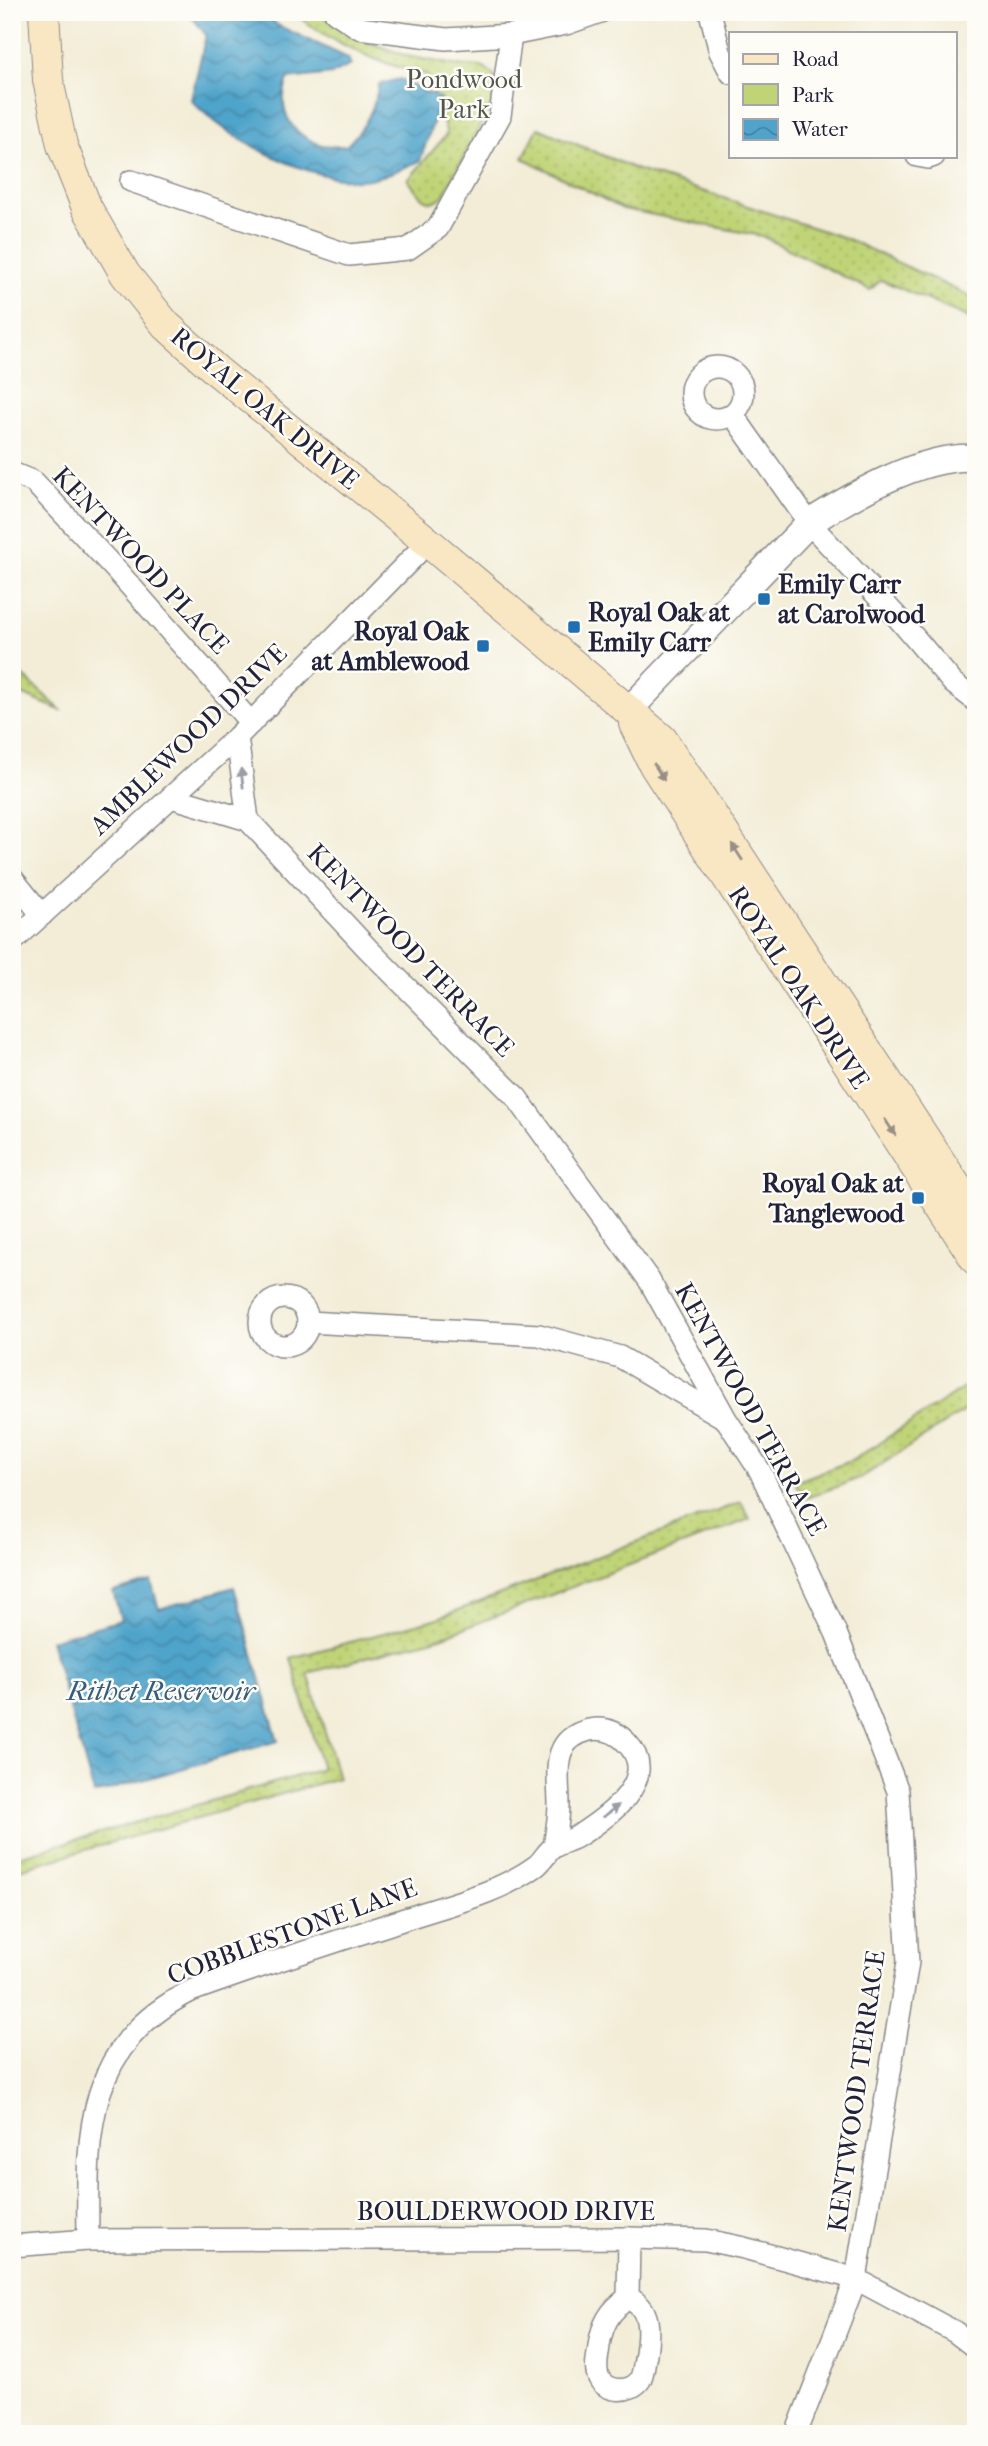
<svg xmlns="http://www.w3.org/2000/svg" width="988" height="2446" font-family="'IM FELL French Canon',serif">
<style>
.green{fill:url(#green-dots);stroke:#717b59;stroke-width:2}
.water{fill:url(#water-waves);stroke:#396383;stroke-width:2}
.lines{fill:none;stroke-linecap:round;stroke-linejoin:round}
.minor-casing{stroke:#8a8889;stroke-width:24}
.tertiary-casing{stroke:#8a8889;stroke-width:29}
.secondary-casing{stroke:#8a8889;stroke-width:32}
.minor{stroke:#fff;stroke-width:21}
.tertiary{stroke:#fff;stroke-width:26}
.secondary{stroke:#f9e7c3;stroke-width:30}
.oneway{fill:#988e86}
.oneway2{fill:#9c9ca7}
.poi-dot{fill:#1f6fb2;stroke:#fdfcf7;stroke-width:2.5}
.labels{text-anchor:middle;stroke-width:5;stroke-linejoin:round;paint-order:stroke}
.park-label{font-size:26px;fill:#51574d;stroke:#fdfcf7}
.street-label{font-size:26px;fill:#22223b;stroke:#fdfcf7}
.poi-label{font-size:26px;font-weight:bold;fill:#22223b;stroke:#fdfcf7;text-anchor:start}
.water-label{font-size:28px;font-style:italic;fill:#375c7c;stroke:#fdfcf7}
</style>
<defs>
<pattern id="green-dots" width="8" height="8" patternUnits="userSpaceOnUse" patternTransform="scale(1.75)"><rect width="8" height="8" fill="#c0d477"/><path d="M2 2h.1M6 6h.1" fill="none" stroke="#a5b668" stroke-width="1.8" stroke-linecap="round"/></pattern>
<pattern id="water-waves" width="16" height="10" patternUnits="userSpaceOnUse" patternTransform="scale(1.75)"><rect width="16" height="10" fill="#50a4cb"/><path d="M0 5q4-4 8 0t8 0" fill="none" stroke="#4285a6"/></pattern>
</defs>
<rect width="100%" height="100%" fill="#fdfcf7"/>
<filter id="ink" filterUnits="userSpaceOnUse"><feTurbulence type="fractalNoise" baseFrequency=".0143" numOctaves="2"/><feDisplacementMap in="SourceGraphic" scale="14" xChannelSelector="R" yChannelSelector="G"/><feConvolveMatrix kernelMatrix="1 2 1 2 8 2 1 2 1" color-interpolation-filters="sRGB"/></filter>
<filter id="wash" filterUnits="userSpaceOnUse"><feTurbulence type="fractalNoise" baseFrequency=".00686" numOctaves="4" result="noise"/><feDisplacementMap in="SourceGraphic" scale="28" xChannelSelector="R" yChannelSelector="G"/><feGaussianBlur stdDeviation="1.57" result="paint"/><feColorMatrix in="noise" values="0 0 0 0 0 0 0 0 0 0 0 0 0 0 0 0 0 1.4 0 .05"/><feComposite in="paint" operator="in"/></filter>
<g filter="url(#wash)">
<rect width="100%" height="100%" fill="#f3edd7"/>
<g class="green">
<path d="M 292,12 L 316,12 L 363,40 L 407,56 L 454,65 L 482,67 L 493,74 L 495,79 L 492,103 L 443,196 C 427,211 418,192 408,180 L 447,134 L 427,75 C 376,63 334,44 292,12 Z"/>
<polygon points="538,128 638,170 845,238 976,299 976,324 972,319 881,280 870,290 762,236 623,209 523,158"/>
<polygon points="12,666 62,711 12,690"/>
<polygon points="976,1380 976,1403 862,1477 804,1499 795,1482 853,1460"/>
<polygon points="741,1502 750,1519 441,1637 308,1673 338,1778 12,1871 12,1858 322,1769 291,1658 435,1619"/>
</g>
<g class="water">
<path d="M 188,12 L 266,12 L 277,25 L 348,58 L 351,65 L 332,74 L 288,79 C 277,108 288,132 319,144 C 326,147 337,146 346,146 C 365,128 374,110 379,84 L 400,79 L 441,99 L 420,161 C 399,169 376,182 353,180 C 299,175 228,139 191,100 L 206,35 Z"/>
<polygon points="151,1581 159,1609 234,1587 278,1741 94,1794 50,1640 121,1620 113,1592"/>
</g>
</g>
<g filter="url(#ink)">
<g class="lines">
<g class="minor-casing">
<g id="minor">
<polyline points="335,12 359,28 446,39 511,35 566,24 600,12"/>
<polyline points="710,12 720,52 731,73"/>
<polyline points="917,156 928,158 934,156"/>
<polyline points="131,181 349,255 408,249 438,228 500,116 511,35"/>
<circle cx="717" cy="393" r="26"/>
<polyline points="733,415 809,523 898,618 953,683 976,701"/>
<polyline points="12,473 34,482 117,571 251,723"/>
<polyline points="237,737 248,820"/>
<polyline points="171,797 248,820 368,949 517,1098 649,1280 726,1419 760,1471 836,1633 898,1791 908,1962 856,2279 796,2434"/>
<polyline points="12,878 42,915"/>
<polyline points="12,942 237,737 428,542"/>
<circle cx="284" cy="1322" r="24"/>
<polyline points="308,1322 539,1335 620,1357 724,1418"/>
<path d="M 88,2240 C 87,2135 83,2046 191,1991 C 262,1965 335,1942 408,1918 C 450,1904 499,1893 536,1866 C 543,1861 547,1851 554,1847 C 561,1842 571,1841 578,1836 C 606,1818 662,1780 627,1743 C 617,1732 604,1727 589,1730 C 549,1740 559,1774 559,1805 C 559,1818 556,1833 554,1847"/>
<polyline points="12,2246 88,2240 629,2238 706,2240 744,2248 856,2279 955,2332 976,2348"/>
<path d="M 628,2298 C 652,2308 649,2332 646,2354 C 644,2362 644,2372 640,2380 C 631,2393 606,2393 599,2378 C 594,2368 598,2357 599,2346 C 602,2325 609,2311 628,2298 Z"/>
<polyline points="628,2298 629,2238"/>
</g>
</g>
<g class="tertiary-casing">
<path id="tertiary" d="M 628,711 L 809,523 C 853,495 922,454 976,458"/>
</g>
<g class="secondary-casing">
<g id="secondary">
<polyline points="44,12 48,80 62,145 87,208 125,274 166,325 217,371 428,542 662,739 976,1216"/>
<polyline points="634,724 654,765 976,1260"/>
</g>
</g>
<use href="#minor" class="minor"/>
<use href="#tertiary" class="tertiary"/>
<use href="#secondary" class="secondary"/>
</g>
<defs><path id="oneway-solid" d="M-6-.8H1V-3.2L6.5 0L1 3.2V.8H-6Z" transform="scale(1.75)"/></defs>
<g class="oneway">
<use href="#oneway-solid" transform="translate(659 772) rotate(58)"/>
<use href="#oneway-solid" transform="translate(737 852) rotate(-123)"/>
<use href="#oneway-solid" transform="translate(890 1127) rotate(57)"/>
</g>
<g class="oneway2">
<use href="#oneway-solid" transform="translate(242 778) rotate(-97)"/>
<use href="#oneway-solid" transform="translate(611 1811) rotate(-38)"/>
</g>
</g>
<g class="poi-dot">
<rect x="757" y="592" width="14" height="14" rx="3.5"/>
<rect x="567" y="620" width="14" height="14" rx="3.5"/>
<rect x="476" y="639" width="14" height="14" rx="3.5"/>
<rect x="911" y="1191" width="14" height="14" rx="3.5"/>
</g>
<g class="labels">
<g class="park-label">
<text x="464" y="88">Pondwood<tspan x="464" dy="30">Park</tspan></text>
</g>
<g class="street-label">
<text transform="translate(265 408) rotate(40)" y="9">ROYAL OAK DRIVE</text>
<text transform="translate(141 560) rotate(47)" y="9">KENTWOOD PLACE</text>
<text transform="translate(188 739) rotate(-44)" y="9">AMBLEWOOD DRIVE</text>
<text transform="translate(411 950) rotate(46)" y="9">KENTWOOD TERRACE</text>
<text transform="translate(799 987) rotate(57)" y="9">ROYAL OAK DRIVE</text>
<text transform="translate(751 1409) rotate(61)" y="9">KENTWOOD TERRACE</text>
<text transform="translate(292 1931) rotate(-20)" y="9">COBBLESTONE LANE</text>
<text transform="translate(856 2091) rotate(-82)" y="9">KENTWOOD TERRACE</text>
<text x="506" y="2220">BOULDERWOOD DRIVE</text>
</g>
<g class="poi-label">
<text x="778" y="593">Emily Carr<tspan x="778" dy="30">at Carolwood</tspan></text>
<text x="588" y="621">Royal Oak at<tspan x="588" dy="30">Emily Carr</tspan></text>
<text x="469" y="640" text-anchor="end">Royal Oak<tspan x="469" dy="30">at Amblewood</tspan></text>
<text x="904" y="1192" text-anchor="end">Royal Oak at<tspan x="904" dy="30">Tanglewood</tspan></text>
</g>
<g class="water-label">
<text x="161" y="1700">Rithet Reservoir</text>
</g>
</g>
<rect width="988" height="2446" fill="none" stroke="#fdfcf7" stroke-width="42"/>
<rect x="729" y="32" width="228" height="126" fill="#fdfcf7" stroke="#a5a5ac" stroke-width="2"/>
<rect x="743" y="54" width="35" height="10" fill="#f9e7c3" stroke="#a5a5ac" stroke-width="2"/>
<text x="792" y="66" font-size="21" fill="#22223b">Road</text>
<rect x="743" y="84" width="35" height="21" fill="#c0d477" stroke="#a5a5ac" stroke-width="2"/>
<text x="792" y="102" font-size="21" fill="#22223b">Park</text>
<rect x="743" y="119" width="35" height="21" fill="url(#water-waves)" stroke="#a5a5ac" stroke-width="2"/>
<text x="792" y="136" font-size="21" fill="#22223b">Water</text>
</svg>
